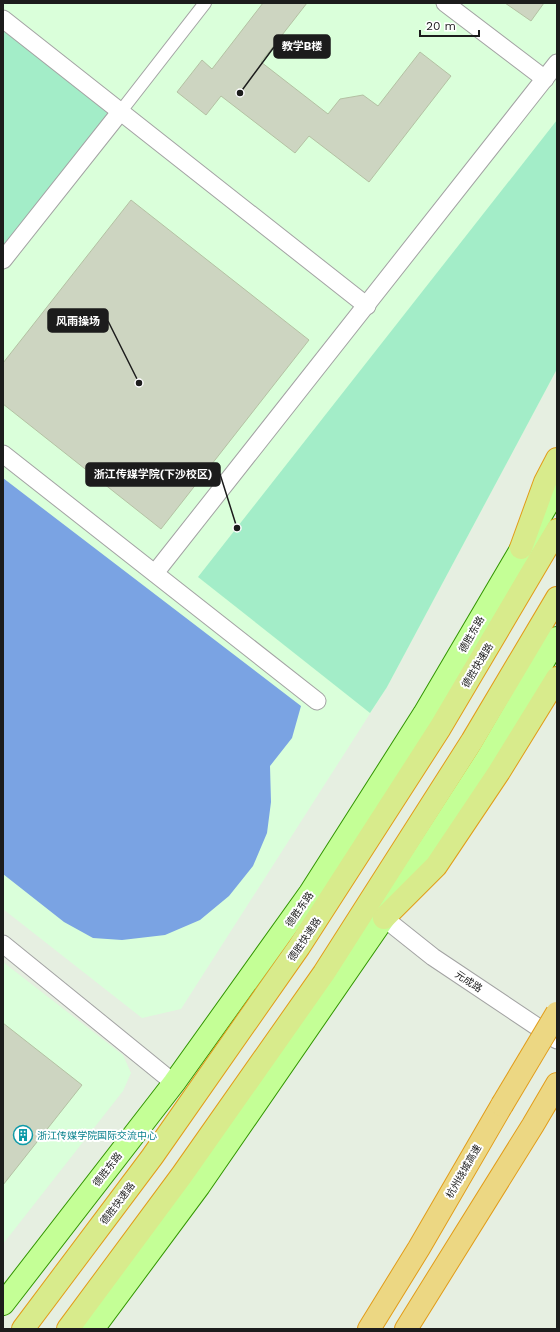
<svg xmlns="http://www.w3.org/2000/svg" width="560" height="1332" font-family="'Work Sans','Noto Sans SC',sans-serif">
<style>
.education{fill:#daffda}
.grass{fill:#a3edc8}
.pitch{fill:#7aa3e3}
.building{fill:#cdd5c1;stroke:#b4c1a3}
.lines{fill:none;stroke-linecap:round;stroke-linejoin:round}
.pedestrian-casing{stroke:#a3a3a3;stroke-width:14}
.minor-casing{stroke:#a3a3a3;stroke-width:19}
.primary-casing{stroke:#329500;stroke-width:24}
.trunk-casing{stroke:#e29c19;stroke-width:24}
.motorway-casing{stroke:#e29c19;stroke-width:24}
.pedestrian{stroke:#fff;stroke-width:12}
.minor{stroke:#fff;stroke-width:17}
.primary{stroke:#c4ff96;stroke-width:22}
.trunk{stroke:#d8eb8c;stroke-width:22}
.motorway{stroke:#ecd783;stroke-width:22}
.motorway-bridge-casing{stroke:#e29c19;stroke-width:24;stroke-linecap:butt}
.motorway-bridge{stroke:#ecd783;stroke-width:22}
.labels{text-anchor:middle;stroke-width:4;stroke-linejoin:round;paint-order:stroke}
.street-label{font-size:10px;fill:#1c1c1c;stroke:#fff}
.culture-label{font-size:10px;fill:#0d838f;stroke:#fff;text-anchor:start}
.leader{fill:none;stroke:#1c1c1c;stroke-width:1.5}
.callout-dot{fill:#1c1c1c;stroke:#fff;stroke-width:1.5}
.callout{fill:#1c1c1c;stroke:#1c1c1c;stroke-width:1.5}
.callout-label{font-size:11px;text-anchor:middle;font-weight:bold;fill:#fff}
</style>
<rect width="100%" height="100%" fill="#e6efe1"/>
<g class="education">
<polygon points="3,3 557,3 557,369 387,687 181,1009 142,1018 3,909"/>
<polygon points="3,962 123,1055 131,1073 123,1091 3,1244"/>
</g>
<g class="grass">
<polygon points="3,19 121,111 3,260"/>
<polygon points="557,120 557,369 387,687 370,713 198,577"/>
</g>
<polygon class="pitch" points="3,478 301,706 292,738 270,766 271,802 267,833 253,866 229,896 200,920 165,935 122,940 93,938 64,922 3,874"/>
<g class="building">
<polygon points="263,3 307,3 261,62 328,114 340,99 363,95 378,106 420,52 451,76 369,182 309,136 295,153 221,96 206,115 177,92 202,60 212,69"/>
<polygon points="505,3 544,3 531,21"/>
<polygon points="131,200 309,340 161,529 3,404 3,363"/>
<polygon points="3,1023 82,1085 3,1185"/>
</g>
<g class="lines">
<g class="pedestrian-casing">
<polyline id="pedestrian" points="121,111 205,3"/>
</g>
<g class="minor-casing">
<g id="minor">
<polyline points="445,3 545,79"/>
<polyline points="3,19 367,306"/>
<polyline points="3,260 121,111"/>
<polyline points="3,454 317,701"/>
<polyline points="155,573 557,63"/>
<polyline points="384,918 433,957 557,1040"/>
<polyline points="3,944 174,1083"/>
</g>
</g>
<g class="primary-casing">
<g id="primary">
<polyline points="3,1304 174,1083 310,893 424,714 557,488"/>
<polyline points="93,1329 199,1186 384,918 488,757 557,638"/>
</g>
</g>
<g class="trunk-casing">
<g id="trunk">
<polyline points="521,548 545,482 557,459"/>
<polyline points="384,918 436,866 499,772 557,678"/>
<polyline points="23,1329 152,1157 299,947 440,728 557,530"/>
<polyline points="68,1329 182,1175 324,973 472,741 557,598"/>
</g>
</g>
<g class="motorway-casing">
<g id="motorway">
<polyline points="369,1329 419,1248 502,1105"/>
<polyline points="406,1329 533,1125 557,1084"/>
</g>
</g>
<use href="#pedestrian" class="pedestrian"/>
<use href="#minor" class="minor"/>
<use href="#primary" class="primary"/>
<use href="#trunk" class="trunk"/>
<use href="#motorway" class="motorway"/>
<g class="motorway-bridge-casing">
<polyline id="motorway-bridge" points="502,1105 557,1013"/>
</g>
<use href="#motorway-bridge" class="motorway-bridge"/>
</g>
<defs>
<g id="building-ring" transform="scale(1)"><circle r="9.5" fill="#fff" stroke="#0f9aa8" stroke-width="1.5"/><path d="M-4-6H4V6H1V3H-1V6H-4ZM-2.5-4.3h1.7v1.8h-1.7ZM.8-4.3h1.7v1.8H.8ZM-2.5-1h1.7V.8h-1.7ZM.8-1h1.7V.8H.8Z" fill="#0f9aa8"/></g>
</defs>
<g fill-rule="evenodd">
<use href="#building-ring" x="23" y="1135"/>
</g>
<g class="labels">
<g class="street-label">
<text transform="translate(471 634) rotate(-60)" y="4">德胜东路</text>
<text transform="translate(477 665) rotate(-59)" y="4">德胜快速路</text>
<text transform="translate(299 909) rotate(-55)" y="4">德胜东路</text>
<text transform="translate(304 939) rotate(-56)" y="4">德胜快速路</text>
<text transform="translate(469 981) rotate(34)" y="4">元成路</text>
<text transform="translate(107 1169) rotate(-52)" y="4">德胜东路</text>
<text transform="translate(463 1171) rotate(-60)" y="4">杭州绕城高速</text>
<text transform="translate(117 1203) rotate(-53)" y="4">德胜快速路</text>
</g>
<g class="culture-label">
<text x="37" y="1139">浙江传媒学院国际交流中心</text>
</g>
</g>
<path class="leader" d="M240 93L274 47M139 383L108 321M237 528L220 474"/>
<g class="callout-dot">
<circle cx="240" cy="93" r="4"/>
<circle cx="139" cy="383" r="4"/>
<circle cx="237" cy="528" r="4"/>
</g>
<g class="callout">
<rect x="274" y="35" width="56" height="23" rx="4"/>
<rect x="48" y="309" width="60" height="23" rx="4"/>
<rect x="86" y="463" width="134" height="23" rx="4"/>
</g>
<g class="callout-label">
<text x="302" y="50">教学B楼</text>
<text x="78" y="325">风雨操场</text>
<text x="153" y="478">浙江传媒学院(下沙校区)</text>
</g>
<rect width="560" height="1332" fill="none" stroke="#1c1c1c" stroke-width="8"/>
<path d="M420 30v6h59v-6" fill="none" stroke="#1c1c1c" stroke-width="2"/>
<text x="426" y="30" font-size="12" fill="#1c1c1c" stroke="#ffffff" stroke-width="3" paint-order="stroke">20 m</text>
</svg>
